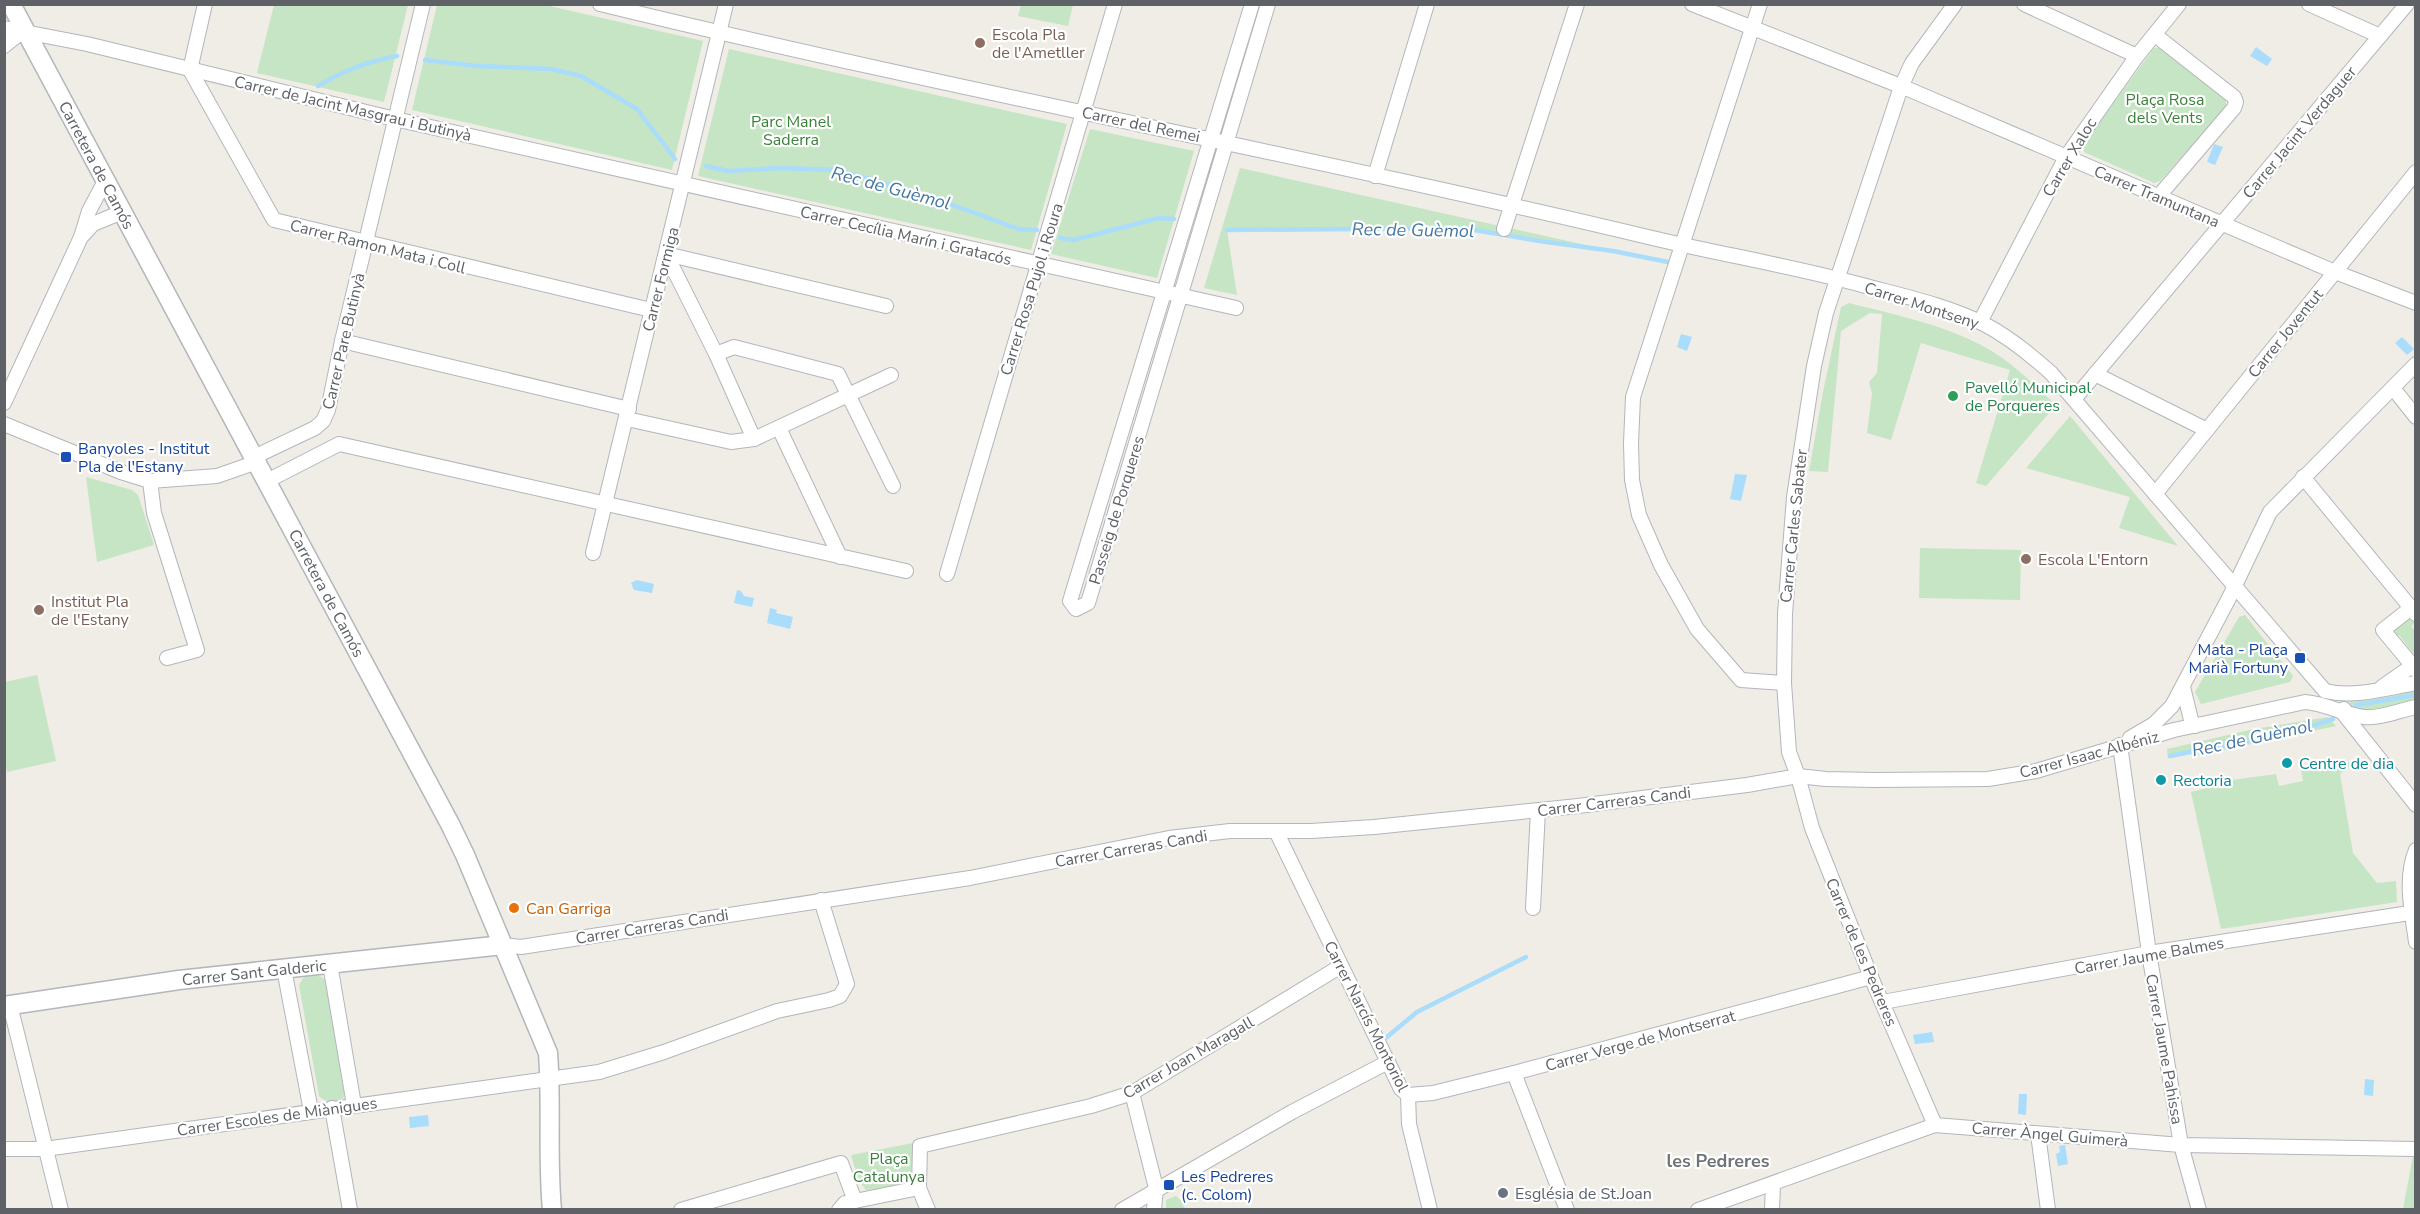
<svg xmlns="http://www.w3.org/2000/svg" width="2420" height="1214" font-family="'Nunito Sans',sans-serif">
<style>
.green{fill:#c6e5c4}
.water{fill:#aadcfb}
.lines{fill:none;stroke-linecap:round;stroke-linejoin:round}
.stream{stroke:#aadcfb;stroke-width:4.5}
.minor-casing{stroke:#b3b6ba;stroke-width:16}
.tertiary-casing{stroke:#b3b6ba;stroke-width:21}
.minor{stroke:#fff;stroke-width:14}
.tertiary{stroke:#fff;stroke-width:18}
.education-dot{fill:#8d6e63;stroke:#fff;stroke-width:2}
.leisure-dot{fill:#2e9e5b;stroke:#fff;stroke-width:2}
.transit-dot{fill:#1a4fb4;stroke:#fff;stroke-width:2}
.culture-dot{fill:#0f9aa8;stroke:#fff;stroke-width:2}
.food-dot{fill:#e8710a;stroke:#fff;stroke-width:2}
.worship-dot{fill:#6b7280;stroke:#fff;stroke-width:2}
.labels{text-anchor:middle;stroke-width:4.5;stroke-linejoin:round;paint-order:stroke}
.education-label{font-size:16px;fill:#785e54;stroke:#fff;text-anchor:start}
.park-label{font-size:16px;fill:#3a8139;stroke:#fff}
.street-label{font-size:16px;fill:#5e6266;stroke:#fff}
.leisure-label{font-size:16px;fill:#27864d;stroke:#fff;text-anchor:start}
.transit-label{font-size:16px;fill:#164399;stroke:#fff;text-anchor:start}
.culture-label{font-size:16px;fill:#0d838f;stroke:#fff;text-anchor:start}
.food-label{font-size:16px;fill:#c56008;stroke:#fff;text-anchor:start}
.worship-label{font-size:16px;fill:#5b616d;stroke:#fff;text-anchor:start}
.water-label{font-size:18px;font-style:italic;fill:#4478a4;stroke:#fff}
.neighbourhood-label{font-size:18px;font-weight:bold;fill:#6f7477;stroke:#fff}
</style>
<rect width="100%" height="100%" fill="#efede6"/>
<g class="green">
<polygon points="274,5 408,5 384,102 257,73"/>
<polygon points="437,5 545,5 703,41 672,170 412,110"/>
<polygon points="1021,5 1021,4 1073,5 1068,26 1018,16"/>
<polygon points="2154,48 2162,48 2226,100 2226,107 2160,181 2154,183 2084,152 2084,143"/>
<polygon points="729,49 1067,124 1031,250 698,176"/>
<polygon points="1090,129 1194,151 1157,278 1051,254"/>
<polygon points="1240,168 1613,251 1539,241 1463,228 1227,230 1237,295 1204,288"/>
<path d="M 1849,303 C 1900,316 1957,327 2001,357 C 2021,371 2038,389 2056,405 L 1986,486 L 1976,483 L 2010,370 L 1921,343 L 1891,440 L 1867,433 L 1872,393 L 1869,382 L 1877,373 L 1882,314 L 1870,313 L 1841,331 L 1828,472 L 1809,471 L 1823,392 L 1841,307 Z"/>
<polygon points="2070,416 2178,546 2119,528 2130,497 2026,468"/>
<polygon points="86,477 132,490 138,495 154,545 97,562"/>
<polygon points="1920,548 2021,550 2020,600 1919,598"/>
<polygon points="2245,615 2293,676 2290,682 2201,704 2195,692 2239,617"/>
<polygon points="2408,618 2415,623 2411,626 2415,631 2415,656 2399,635 2395,638 2392,633"/>
<polygon points="37,675 56,761 7,772 4,758 5,682"/>
<polygon points="2415,689 2415,701 2412,702 2367,711 2355,711 2350,705 2350,701 2355,698"/>
<polygon points="2328,717 2336,726 2199,755 2188,754 2168,758 2167,749 2254,729"/>
<polygon points="2350,762 2352,764 2340,774 2353,853 2377,883 2396,881 2397,902 2221,929 2191,792 2204,789 2203,784 2276,774 2279,786 2303,781 2301,770"/>
<path d="M 316,974 L 326,980 L 346,1092 C 342,1106 327,1104 319,1096 L 299,985 L 305,975 Z"/>
<polygon points="913,1143 911,1177 906,1184 866,1190 859,1181 851,1155"/>
<polygon points="2413,1156 2415,1156 2415,1209 2403,1209"/>
<polygon points="1176,1196 1183,1203 1185,1209 1166,1209 1166,1200"/>
</g>
<g class="water">
<polygon points="2256,47 2272,59 2267,66 2250,56"/>
<polygon points="2214,144 2223,147 2215,165 2207,162"/>
<polygon points="1681,334 1692,337 1687,351 1677,347"/>
<polygon points="2402,337 2414,349 2407,355 2395,343"/>
<polygon points="1735,474 1747,475 1741,501 1730,499"/>
<polygon points="637,580 654,584 652,593 634,590 631,583"/>
<polygon points="737,590 741,591 744,596 754,598 752,607 734,603"/>
<polygon points="770,608 777,610 776,613 793,617 790,629 767,623"/>
<polygon points="1932,1032 1934,1042 1915,1044 1913,1035"/>
<polygon points="2365,1079 2374,1080 2373,1096 2364,1095"/>
<polygon points="2019,1094 2027,1094 2026,1115 2018,1114"/>
<polygon points="428,1115 429,1126 410,1128 409,1117"/>
<polygon points="2065,1145 2068,1164 2058,1166 2056,1154 2060,1152 2059,1146"/>
</g>
<g class="lines">
<g class="stream">
<polyline points="425,60 477,66 551,69 581,76 637,109 675,159"/>
<path d="M 318,86 C 345,70 366,62 397,56"/>
<polyline points="706,166 728,171 780,168 838,170 931,197 1018,229 1037,230"/>
<polyline points="1227,230 1463,228 1539,241 1613,251 1668,262"/>
<polyline points="1060,238 1074,240 1159,218 1174,219"/>
<polyline points="2356,705 2416,695"/>
<polyline points="2170,756 2298,731 2333,719"/>
<polyline points="1387,1037 1417,1012 1526,957"/>
</g>
<g class="minor-casing">
<g id="minor">
<path d="M 600,4 C 948,89 1300,154 1648,237 C 1719,254 1792,266 1862,285 C 1903,296 1946,305 1984,324 C 2009,337 2031,355 2051,373 L 2325,691 C 2354,698 2387,688 2416,683"/>
<polyline points="1252,4 1070,601 1076,609 1088,603 1268,4"/>
<polyline points="1692,4 1908,89 2335,272 2416,303"/>
<polyline points="1760,4 1633,397 1631,443 1632,480 1639,515 1661,565 1697,629 1741,680 1784,683"/>
<polyline points="2024,4 2137,56"/>
<polyline points="2309,4 2380,36"/>
<polyline points="4,28 87,44 395,119 1236,308"/>
<polyline points="2155,35 2234,97 2236,102 2234,108 2158,197"/>
<polyline points="4,46 24,30"/>
<polyline points="190,70 274,220 651,310"/>
<polyline points="190,70 205,4"/>
<polyline points="1375,176 1427,4"/>
<polyline points="1504,229 1577,4"/>
<polyline points="83,235 93,224 122,212"/>
<polyline points="666,254 886,306"/>
<polyline points="666,254 716,354 754,439"/>
<polyline points="1980,322 2066,157 2137,56 2179,4"/>
<polyline points="342,341 629,409"/>
<polyline points="716,354 734,347 838,374 893,486"/>
<polyline points="2095,374 2207,430"/>
<polyline points="2393,388 2416,417"/>
<polyline points="2075,398 2407,4"/>
<polyline points="4,403 81,237 89,211 105,181"/>
<polyline points="627,419 731,442 754,439 891,375"/>
<polyline points="4,424 121,472 150,481 217,476 257,462"/>
<polyline points="779,428 840,557"/>
<polyline points="254,457 315,428 323,421 328,410 342,341 423,4"/>
<polyline points="2303,477 2416,614"/>
<polyline points="150,481 154,513 197,650 167,658"/>
<polyline points="267,481 339,444 906,571"/>
<polyline points="2155,494 2416,172"/>
<polyline points="593,553 726,4"/>
<polyline points="947,574 1115,4"/>
<polyline points="2411,608 2383,630 2416,670"/>
<polyline points="2183,687 2191,720 2195,726"/>
<polyline points="2382,687 2412,666"/>
<polyline points="2344,709 2343,713 2416,805"/>
<polyline points="2130,738 2154,724 2172,706 2229,598 2270,512 2416,364"/>
<polyline points="2120,745 2149,953 2181,1145 2199,1210"/>
<polyline points="1276,831 1401,1089 1408,1095 1409,1124 1430,1210"/>
<path d="M 2416,850 C 2404,879 2412,912 2416,942"/>
<polyline points="1533,908 1538,810"/>
<path d="M 503,945 L 521,947 L 970,878 L 1169,838 L 1230,831 L 1311,831 L 1374,827 L 1578,806 L 1747,785 L 1798,776 L 1826,779 L 1875,780 L 1988,779 L 2036,771 L 2174,730 L 2305,702 C 2327,704 2343,714 2364,717 C 2380,719 2400,710 2416,707"/>
<polyline points="330,964 354,1105"/>
<polyline points="284,969 311,1111"/>
<polyline points="1883,1002 2149,953 2416,912"/>
<polyline points="10,1005 61,1210"/>
<polyline points="1514,1073 1567,1210"/>
<polyline points="1132,1093 1156,1188 1154,1210"/>
<polyline points="1408,1095 1433,1093 1514,1073 1871,977"/>
<polyline points="332,1108 350,1210"/>
<polyline points="1935,1125 1871,977 1812,828 1798,776 1789,752 1784,683 1785,614 1794,497 1814,366 1826,313 1901,87 1912,63 1955,4"/>
<polyline points="2038,1134 2048,1210"/>
<polyline points="4,1149 45,1149 599,1072 664,1052 777,1011 829,1000 840,996 847,984 821,900"/>
<polyline points="681,1210 841,1163 855,1201"/>
<polyline points="839,1210 845,1203 919,1188"/>
<polyline points="928,1210 919,1188 920,1146 1091,1106 1132,1093 1341,966"/>
<polyline points="1122,1210 1292,1112 1388,1062"/>
<polyline points="1698,1210 1935,1125 2181,1145 2416,1149"/>
<polyline points="1772,1210 1773,1184"/>
</g>
</g>
<g class="tertiary-casing">
<g id="tertiary">
<path d="M 11,4 L 450,824 L 465,855 L 548,1053 C 552,1105 547,1157 552,1210"/>
<polyline points="4,1006 179,980 503,945"/>
</g>
</g>
<use href="#minor" class="minor"/>
<use href="#tertiary" class="tertiary"/>
</g>
<g class="education-dot">
<circle cx="980" cy="43" r="6"/>
<circle cx="2026" cy="559" r="6"/>
<circle cx="39" cy="610" r="6"/>
</g>
<circle class="leisure-dot" cx="1953" cy="396" r="6"/>
<g class="transit-dot">
<rect x="60" y="451" width="12" height="12" rx="3"/>
<rect x="2294" y="652" width="12" height="12" rx="3"/>
<rect x="1163" y="1179" width="12" height="12" rx="3"/>
</g>
<g class="culture-dot">
<circle cx="2287" cy="763" r="6"/>
<circle cx="2161" cy="780" r="6"/>
</g>
<circle class="food-dot" cx="514" cy="908" r="6"/>
<circle class="worship-dot" cx="1503" cy="1193" r="6"/>
<g class="labels">
<g class="education-label">
<text x="992" y="40">Escola Pla<tspan x="992" dy="18">de l'Ametller</tspan></text>
<text x="2038" y="565">Escola L'Entorn</text>
<text x="51" y="607">Institut Pla<tspan x="51" dy="18">de l'Estany</tspan></text>
</g>
<g class="park-label">
<text x="2165" y="105">Plaça Rosa<tspan x="2165" dy="18">dels Vents</tspan></text>
<text x="791" y="127">Parc Manel<tspan x="791" dy="18">Saderra</tspan></text>
<text x="889" y="1164">Plaça<tspan x="889" dy="18">Catalunya</tspan></text>
</g>
<g class="street-label">
<text transform="translate(353 108) rotate(13)" y="6">Carrer de Jacint Masgrau i Butinyà</text>
<text transform="translate(1141 124) rotate(12)" y="6">Carrer del Remei</text>
<text transform="translate(2299 132) rotate(-50)" y="6">Carrer Jacint Verdaguer</text>
<text transform="translate(2069 157) rotate(-59)" y="6">Carrer Xaloc</text>
<text transform="translate(97 165) rotate(62)" y="6">Carretera de Camós</text>
<text transform="translate(2157 196) rotate(23)" y="6">Carrer Tramuntana</text>
<text transform="translate(906 235) rotate(13)" y="6">Carrer Cecília Marín i Gratacós</text>
<text transform="translate(378 246) rotate(14)" y="6">Carrer Ramon Mata i Coll</text>
<text transform="translate(660 279) rotate(-76)" y="6">Carrer Formiga</text>
<text transform="translate(1031 289) rotate(-73)" y="6">Carrer Rosa Pujol i Roura</text>
<text transform="translate(1922 305) rotate(18)" y="6">Carrer Montseny</text>
<text transform="translate(2285 333) rotate(-51)" y="6">Carrer Joventut</text>
<text transform="translate(343 341) rotate(-77)" y="6">Carrer Pare Butinyà</text>
<text transform="translate(1116 510) rotate(-73)" y="6">Passeig de Porqueres</text>
<text transform="translate(1793 526) rotate(-84)" y="6">Carrer Carles Sabater</text>
<text transform="translate(327 593) rotate(62)" y="6">Carretera de Camós</text>
<text transform="translate(2089 754) rotate(-15)" y="6">Carrer Isaac Albéniz</text>
<text transform="translate(1614 801) rotate(-7)" y="6">Carrer Carreras Candi</text>
<text transform="translate(1131 848) rotate(-10)" y="6">Carrer Carreras Candi</text>
<text transform="translate(652 926) rotate(-9)" y="6">Carrer Carreras Candi</text>
<text transform="translate(1862 952) rotate(67)" y="6">Carrer de les Pedreres</text>
<text transform="translate(2149 955) rotate(-10)" y="6">Carrer Jaume Balmes</text>
<text transform="translate(254 972) rotate(-6)" y="6">Carrer Sant Galderic</text>
<text transform="translate(1367 1016) rotate(63)" y="6">Carrer Narcís Montoriol</text>
<text transform="translate(1640 1040) rotate(-15)" y="6">Carrer Verge de Montserrat</text>
<text transform="translate(2165 1049) rotate(80)" y="6">Carrer Jaume Pahissa</text>
<text transform="translate(1188 1057) rotate(-30)" y="6">Carrer Joan Maragall</text>
<text transform="translate(277 1116) rotate(-8)" y="6">Carrer Escoles de Miànigues</text>
<text transform="translate(2050 1134) rotate(5)" y="6">Carrer Àngel Guimerà</text>
</g>
<g class="leisure-label">
<text x="1965" y="393">Pavelló Municipal<tspan x="1965" dy="18">de Porqueres</tspan></text>
</g>
<g class="transit-label">
<text x="78" y="454">Banyoles - Institut<tspan x="78" dy="18">Pla de l'Estany</tspan></text>
<text x="2288" y="655" text-anchor="end">Mata - Plaça<tspan x="2288" dy="18">Marià Fortuny</tspan></text>
<text x="1181" y="1182">Les Pedreres<tspan x="1181" dy="18">(c. Colom)</tspan></text>
</g>
<g class="culture-label">
<text x="2299" y="769">Centre de dia</text>
<text x="2173" y="786">Rectoria</text>
</g>
<g class="food-label">
<text x="526" y="914">Can Garriga</text>
</g>
<g class="worship-label">
<text x="1515" y="1199">Església de St.Joan</text>
</g>
<g class="water-label">
<text transform="translate(891 188) rotate(15)" y="6">Rec de Guèmol</text>
<text transform="translate(1413 230) rotate(1)" y="6">Rec de Guèmol</text>
<text transform="translate(2252 738) rotate(-12)" y="6">Rec de Guèmol</text>
</g>
<g class="neighbourhood-label">
<text x="1718" y="1167">les Pedreres</text>
</g>
</g>
<rect width="2420" height="1214" fill="none" stroke="#5e6266" stroke-width="12"/>
</svg>
